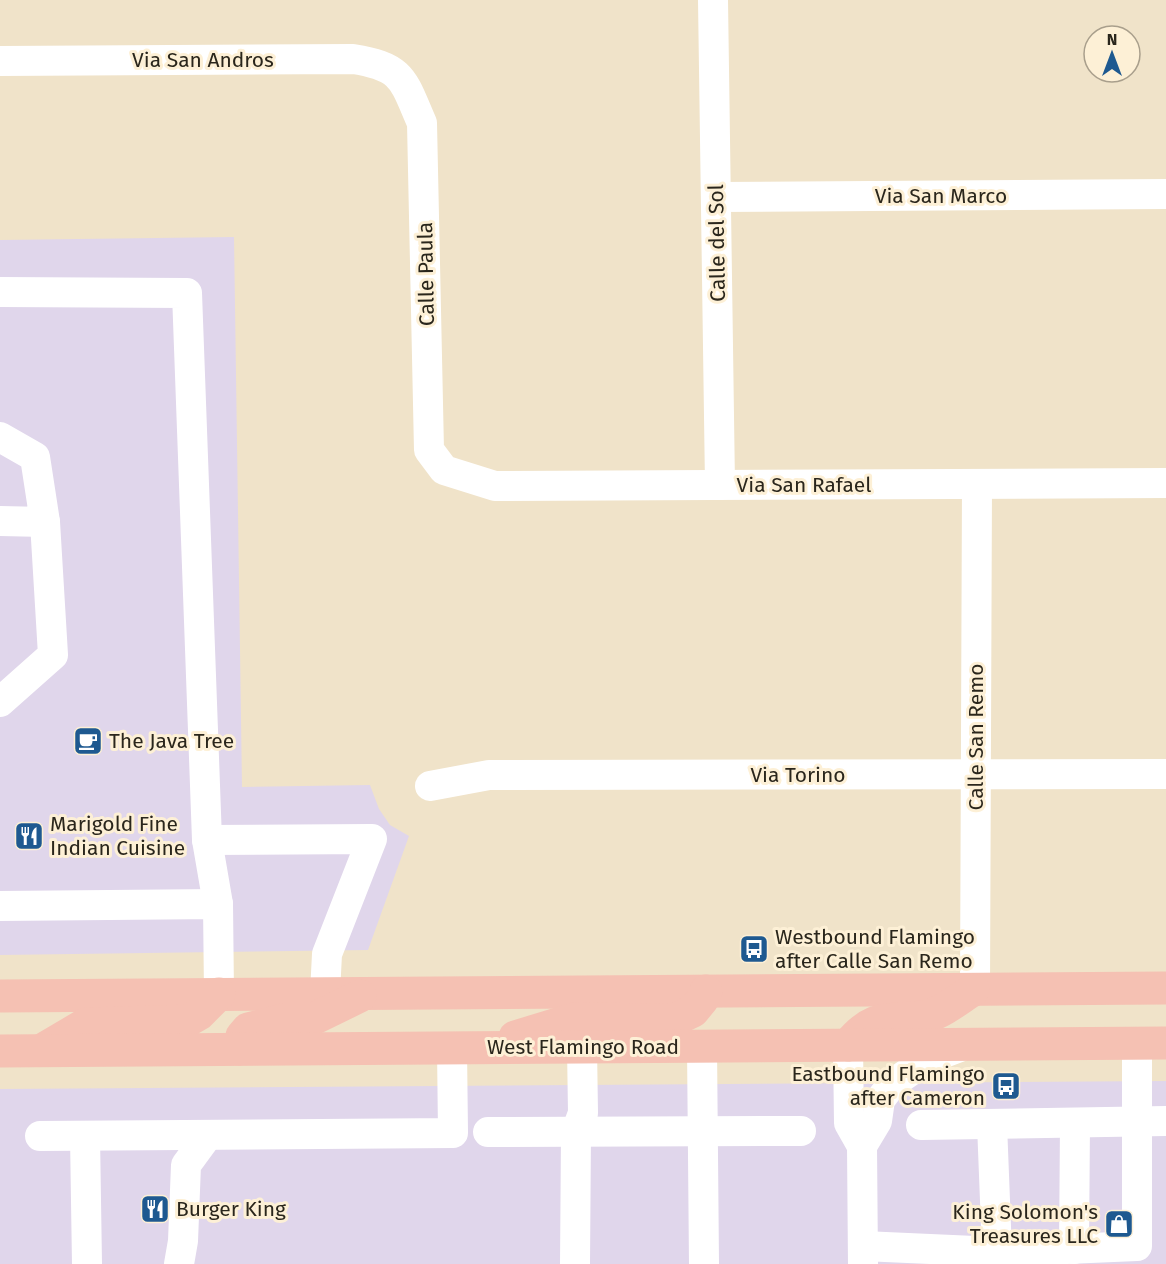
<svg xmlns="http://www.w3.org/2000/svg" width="1166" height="1264" font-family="'Fira Sans',sans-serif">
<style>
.commercial{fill:#e0d6eb}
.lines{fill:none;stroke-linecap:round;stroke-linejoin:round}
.minor{stroke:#fff;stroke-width:30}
.major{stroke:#f5c1b3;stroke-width:33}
.labels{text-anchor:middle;stroke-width:6;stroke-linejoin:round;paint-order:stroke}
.street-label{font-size:21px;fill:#2a261c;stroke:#fdf0d6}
.poi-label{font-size:21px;fill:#2a261c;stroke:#fdf0d6;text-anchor:start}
</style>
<rect width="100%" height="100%" fill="#f0e3c9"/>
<g class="commercial">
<polygon points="234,237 242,787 370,785 379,809 390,825 409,836 368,950 0,955 0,240"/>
<polygon points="1166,1081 1166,1264 0,1264 0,1089"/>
</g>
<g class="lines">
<g class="minor">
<polyline points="713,0 720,485"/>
<path d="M 0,61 L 353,59 C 404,67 403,80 422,123 L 429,450 L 444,470 L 495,486 L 1166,483"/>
<polyline points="716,197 1166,194"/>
<polyline points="0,292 187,293 207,840 218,904"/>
<polyline points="0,437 35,457 45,522 0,521"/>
<polyline points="0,702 53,655 45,522"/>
<polyline points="430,786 489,775 1166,774"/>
<polyline points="207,840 372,839 327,954 325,993"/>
<polyline points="0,906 218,904 219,994"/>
<polyline points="975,989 977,484"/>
<polyline points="848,1045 849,1123 862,1146 863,1264"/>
<polyline points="702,1046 704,1264"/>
<polyline points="992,1124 997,1252"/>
<polyline points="921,1125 1166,1121"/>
<polyline points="488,1132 801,1131"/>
<polyline points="40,1136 453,1133 452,1048"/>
<polyline points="85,1136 87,1264"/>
<polyline points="862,1146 877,1121 880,1100 892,1084 928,1059 960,1047"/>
<polyline points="863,1246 997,1252 1137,1246 1137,1043"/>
<polyline points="1074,1249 1075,1123"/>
<polyline points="179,1264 183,1241 186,1165 208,1135"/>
<polyline points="575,1264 576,1132 583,1113 582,1047"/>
</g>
<g class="major">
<polyline points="0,996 1166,988"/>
<polyline points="515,1037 574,1019 674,1020 693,1011 702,1000 706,991"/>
<path d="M 848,1045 C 876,1010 891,1023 928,1016 C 943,1012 960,998 973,990"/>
<polyline points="239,1049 242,1036 248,1029 283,1020 311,1020 360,996"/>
<polyline points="42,1050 86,1024 187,1021 199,1014 219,994"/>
<polyline points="0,1051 1166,1043"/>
</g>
</g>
<defs>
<g id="cafe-square" transform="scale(1.5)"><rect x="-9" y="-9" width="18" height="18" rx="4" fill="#1e5990" stroke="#fdf0d6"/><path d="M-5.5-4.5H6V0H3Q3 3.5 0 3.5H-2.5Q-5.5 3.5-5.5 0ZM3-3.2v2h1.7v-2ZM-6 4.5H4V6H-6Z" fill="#fff"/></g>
<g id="restaurant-square" transform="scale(1.5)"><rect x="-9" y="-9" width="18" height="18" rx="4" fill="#1e5990" stroke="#fdf0d6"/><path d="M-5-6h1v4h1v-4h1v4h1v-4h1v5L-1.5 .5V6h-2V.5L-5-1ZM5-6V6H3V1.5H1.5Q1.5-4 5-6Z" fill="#fff"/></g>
<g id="bus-square" transform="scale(1.5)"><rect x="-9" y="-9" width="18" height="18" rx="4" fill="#1e5990" stroke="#fdf0d6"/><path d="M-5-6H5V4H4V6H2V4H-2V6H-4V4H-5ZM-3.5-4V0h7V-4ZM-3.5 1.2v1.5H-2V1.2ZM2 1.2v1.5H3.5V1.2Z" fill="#fff"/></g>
<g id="shop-square" transform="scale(1.5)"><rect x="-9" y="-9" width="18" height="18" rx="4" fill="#1e5990" stroke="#fdf0d6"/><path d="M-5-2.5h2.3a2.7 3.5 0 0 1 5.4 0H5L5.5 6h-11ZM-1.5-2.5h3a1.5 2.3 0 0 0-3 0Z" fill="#fff"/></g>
</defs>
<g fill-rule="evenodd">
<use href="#cafe-square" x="88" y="741"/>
<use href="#restaurant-square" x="29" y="836"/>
<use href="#bus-square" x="754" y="949"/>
<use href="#bus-square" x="1006" y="1086"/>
<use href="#restaurant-square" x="155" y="1209"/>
<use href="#shop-square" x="1119" y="1224"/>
</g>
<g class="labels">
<g class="street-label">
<text x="203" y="67">Via San Andros</text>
<text x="941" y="203">Via San Marco</text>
<text transform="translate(717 243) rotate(-91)" y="7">Calle del Sol</text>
<text transform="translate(426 274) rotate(-91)" y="7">Calle Paula</text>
<text x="804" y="492">Via San Rafael</text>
<text transform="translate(976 737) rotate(-90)" y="7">Calle San Remo</text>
<text x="798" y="782">Via Torino</text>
<text x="583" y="1054">West Flamingo Road</text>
</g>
<g class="poi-label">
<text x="109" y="748">The Java Tree</text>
<text x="50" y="831">Marigold Fine<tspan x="50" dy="24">Indian Cuisine</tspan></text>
<text x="775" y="944">Westbound Flamingo<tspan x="775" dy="24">after Calle San Remo</tspan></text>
<text x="985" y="1081" text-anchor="end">Eastbound Flamingo<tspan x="985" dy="24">after Cameron</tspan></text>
<text x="176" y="1216">Burger King</text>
<text x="1098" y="1219" text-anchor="end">King Solomon's<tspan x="1098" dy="24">Treasures LLC</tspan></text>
</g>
</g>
<g transform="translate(1112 54)"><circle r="28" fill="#fdf0d6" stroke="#a99f8c" stroke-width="1.5"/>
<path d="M0-4.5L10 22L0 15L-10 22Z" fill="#1e5990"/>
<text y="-9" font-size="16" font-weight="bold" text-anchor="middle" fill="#2a261c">N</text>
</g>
</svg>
